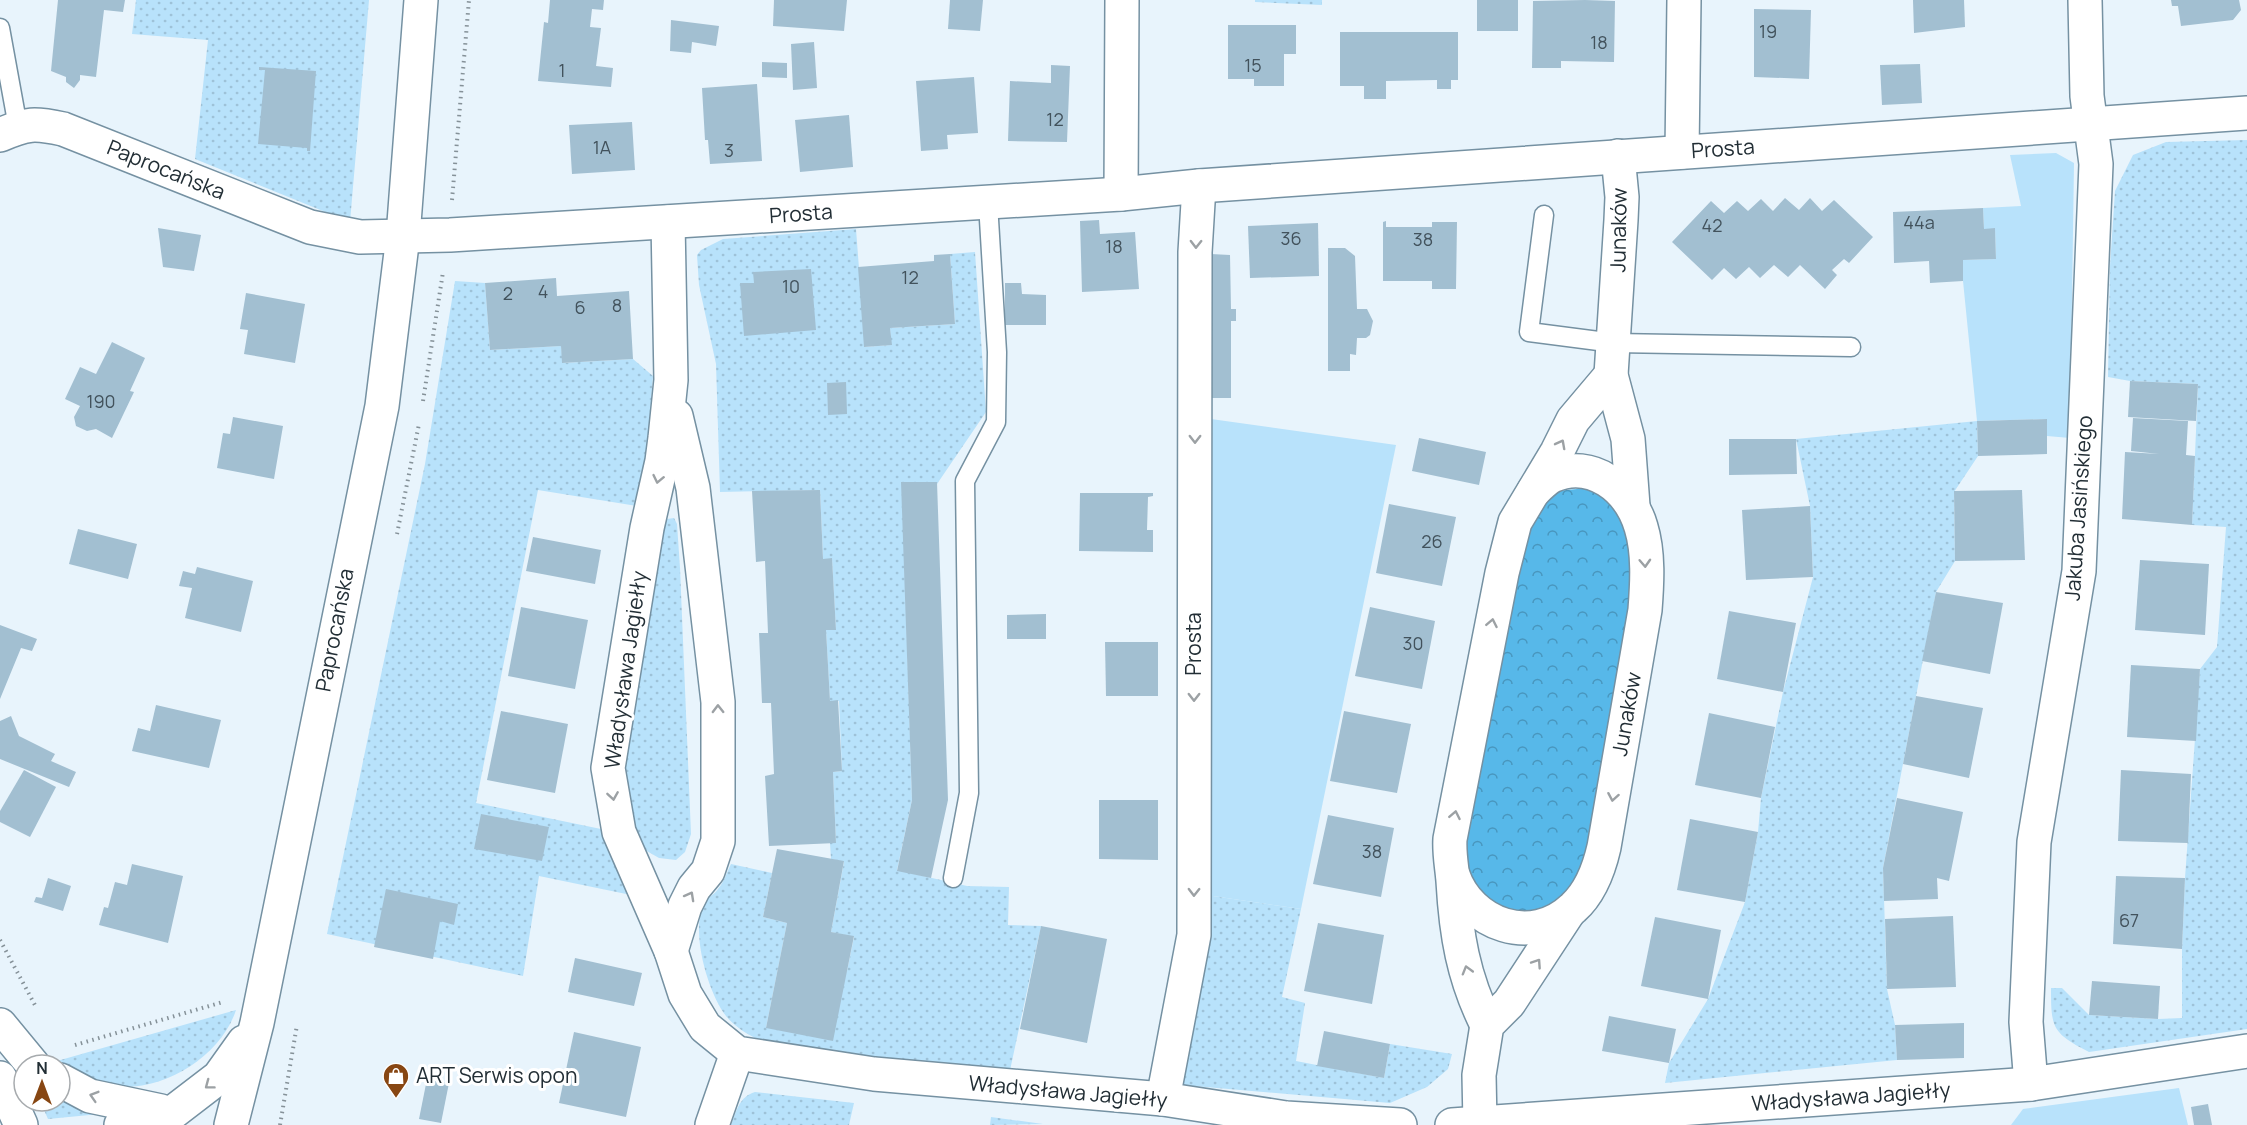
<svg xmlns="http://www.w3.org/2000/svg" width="2247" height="1125" font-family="Manrope,sans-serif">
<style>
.grass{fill:url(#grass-dots)}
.forest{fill:url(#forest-crowns)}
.green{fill:#b8e2fb}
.building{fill:#a2bfd1}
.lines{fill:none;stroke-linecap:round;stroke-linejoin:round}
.service-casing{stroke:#7591a2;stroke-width:21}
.minor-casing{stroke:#7591a2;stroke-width:36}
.tertiary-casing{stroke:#7591a2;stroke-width:36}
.path{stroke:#859198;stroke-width:4;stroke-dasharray:1.5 4.5;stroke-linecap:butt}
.service{stroke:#fff;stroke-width:18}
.minor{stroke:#fff;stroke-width:33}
.tertiary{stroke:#fff;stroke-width:33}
.oneway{stroke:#9ca1a4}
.labels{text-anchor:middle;stroke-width:6;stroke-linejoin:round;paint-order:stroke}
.number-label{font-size:18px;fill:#42525c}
.street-label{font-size:21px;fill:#222e35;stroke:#fff}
.poi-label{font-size:21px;fill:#222e35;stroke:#fff;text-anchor:start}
</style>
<defs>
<pattern id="grass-dots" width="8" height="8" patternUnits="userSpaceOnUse" patternTransform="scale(1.5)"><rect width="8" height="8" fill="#b8e2fb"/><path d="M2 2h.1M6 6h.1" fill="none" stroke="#9ec2d8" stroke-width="1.8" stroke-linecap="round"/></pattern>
<pattern id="forest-crowns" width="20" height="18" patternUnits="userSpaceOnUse" patternTransform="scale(1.5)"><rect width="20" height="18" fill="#57b8e9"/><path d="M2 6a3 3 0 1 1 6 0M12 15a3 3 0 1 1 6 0" fill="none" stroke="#4896be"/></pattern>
</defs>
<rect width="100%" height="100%" fill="#e8f4fc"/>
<g class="grass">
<polygon points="136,0 369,0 350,222 195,159 208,40 132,34"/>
<polygon points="1255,0 1322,0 1322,5 1255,2"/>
<path d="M 2247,140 L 2247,1029 L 2089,1052 C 2052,1033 2051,1028 2051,988 L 2062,988 L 2089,1015 L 2158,1019 L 2182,1018 L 2182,949 L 2185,878 L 2200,669 L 2217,647 L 2226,527 L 2192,525 L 2198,384 L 2130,381 L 2108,377 L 2110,266 L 2115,191 L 2133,155 L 2166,142 Z"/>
<path d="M 856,229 L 865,347 L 891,345 L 890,328 L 955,324 L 950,254 L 975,252 L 986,412 L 937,484 L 902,482 L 912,800 L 897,870 L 967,886 L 1009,887 L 1008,925 L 1041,926 L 1009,1075 L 912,1066 L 759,1040 C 747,1034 735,1027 726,1016 C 708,993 689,929 705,902 C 708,897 715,894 718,889 C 724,882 727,872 731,864 L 772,873 L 763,917 L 787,923 L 766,1028 L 847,971 L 854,937 L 831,932 L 844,862 L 831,859 L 830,843 L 836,843 L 833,772 L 842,771 L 839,701 L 830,701 L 826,630 L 836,630 L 832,559 L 823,559 L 820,490 L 720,492 L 716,364 L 699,285 L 697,255 L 701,250 L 723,239 Z"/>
<polygon points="455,281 485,283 490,350 561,346 563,363 633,359 653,376 643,507 538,490 476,803 601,829 631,895 539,876 523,976 327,934 425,464"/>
<polygon points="1977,421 1978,456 1954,492 1955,561 1936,592 1883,868 1887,989 1895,1025 1897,1060 1665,1083 1669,1063 1708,999 1745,902 1758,832 1761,798 1783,692 1813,577 1810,506 1796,439"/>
<polygon points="674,518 677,524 680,568 691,834 685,852 676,860 659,858 645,850 632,832 621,771 664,526 667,519"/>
<polygon points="1206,895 1301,909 1282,997 1305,1003 1296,1061 1384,1078 1390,1044 1452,1054 1448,1069 1427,1087 1390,1103 1182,1085"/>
<path d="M 236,1010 C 220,1059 157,1096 107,1085 C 89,1081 72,1071 57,1061 Z"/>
<path d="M 755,1092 L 854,1103 L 849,1125 L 731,1125 C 737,1110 739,1097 755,1092 Z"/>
<polygon points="60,1098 100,1114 48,1119 40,1101 60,1101"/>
<polygon points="991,1117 1043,1124 990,1125"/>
</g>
<polygon class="forest" points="1588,488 1615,502 1632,553 1637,605 1588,861 1567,895 1540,912 1502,912 1467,878 1462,847 1531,514 1555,491"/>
<g class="green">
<polygon points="2056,153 2074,163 2070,438 2047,436 2046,419 1977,421 1963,281 1963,260 1996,259 1995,229 1984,229 1983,208 2021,206 2010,155"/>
<polygon points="1211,419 1396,445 1301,909 1206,895"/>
<polygon points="2179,1088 2188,1125 2011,1125 2023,1109"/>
</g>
<g class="building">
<polygon points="58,0 125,0 123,12 104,10 96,77 80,75 80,80 74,88 66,82 66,77 51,71"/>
<polygon points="550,0 604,0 603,10 592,9 590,27 601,28 596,66 613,68 611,87 538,81 544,22 548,23"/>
<polygon points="774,0 847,0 844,31 773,26"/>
<polygon points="950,0 983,0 980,31 948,29"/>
<rect x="1477" y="0" width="41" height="31"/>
<polygon points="1585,0 1615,1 1614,62 1561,61 1561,68 1532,68 1533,1"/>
<polygon points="1913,0 1964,0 1965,27 1914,33"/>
<polygon points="2171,0 2239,0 2241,10 2233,20 2181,26 2178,6 2172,6"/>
<polygon points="1754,9 1811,10 1809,79 1754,77"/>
<polygon points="671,20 719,26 716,46 692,42 691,53 670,51"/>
<polygon points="1228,25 1296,25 1296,54 1284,54 1284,86 1254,86 1254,79 1228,79"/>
<polygon points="1340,32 1458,32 1458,80 1451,80 1451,89 1437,89 1437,80 1386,81 1386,99 1364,99 1364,86 1340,86"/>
<polygon points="814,42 817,88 793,90 791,44"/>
<polygon points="762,62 787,63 787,78 762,77"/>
<polygon points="1920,64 1922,103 1882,105 1880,65"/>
<polygon points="1051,65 1070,66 1067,142 1008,141 1010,81 1051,83"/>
<polygon points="259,67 316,71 310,151 307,151 307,148 258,144 265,70 259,70"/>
<polygon points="974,77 978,133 947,135 948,149 921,151 916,81"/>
<polygon points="757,84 762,161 710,164 708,140 705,140 702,88"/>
<polygon points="849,115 853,167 800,172 795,120"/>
<polygon points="632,122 635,170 572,174 569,125"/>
<polygon points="1785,198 1799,210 1810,198 1822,211 1834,200 1873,237 1849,263 1844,259 1832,270 1837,275 1825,289 1800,265 1788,277 1774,265 1760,278 1749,267 1736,279 1724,268 1712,280 1672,242 1711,201 1724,213 1737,201 1748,211 1761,199 1773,211"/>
<polygon points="1983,208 1984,229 1995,228 1996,259 1963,260 1963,281 1930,283 1929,261 1894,263 1893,212"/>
<polygon points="1099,220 1100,234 1135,232 1139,289 1082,292 1080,221"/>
<polygon points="1386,221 1386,227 1432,227 1432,222 1457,222 1456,289 1432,289 1432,281 1383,281 1383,222"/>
<polygon points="1318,223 1319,276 1250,278 1248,226"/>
<polygon points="158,228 201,235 194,271 163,267"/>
<polygon points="1328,248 1345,248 1355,256 1357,309 1367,309 1373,321 1370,335 1366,338 1357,338 1356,355 1350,354 1350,371 1328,371"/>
<polygon points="950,254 955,324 890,328 892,345 864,347 858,267 934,261 934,255"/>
<polygon points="1211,254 1230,255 1231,309 1236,309 1236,321 1231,321 1231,398 1208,398"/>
<polygon points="811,269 816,330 744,336 740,283 754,283 753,272"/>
<polygon points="556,278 557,296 629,291 633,359 562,363 561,346 490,350 485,283"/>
<polygon points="1005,283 1021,283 1022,294 1046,295 1046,325 1005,325"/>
<polygon points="246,293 305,304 295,363 244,354 248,330 240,329"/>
<polygon points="112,342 145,358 130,391 134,392 112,438 96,429 87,431 76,426 74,417 80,406 65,399 80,367 96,374"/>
<polygon points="2130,381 2198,384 2196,421 2128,417"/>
<polygon points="846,382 847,414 828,415 827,383"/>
<polygon points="233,417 283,426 274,479 217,468 223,433 230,434"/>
<polygon points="2133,418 2188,421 2186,455 2195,456 2192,525 2122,519 2125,452 2159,454 2131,451"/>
<polygon points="2047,419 2047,454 1978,456 1977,421"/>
<polygon points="1419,438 1486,452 1479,485 1412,471"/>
<polygon points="1729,439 1796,439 1797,474 1729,475"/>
<polygon points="901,482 937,482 948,800 931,878 897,871 912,800"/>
<polygon points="820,490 823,559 832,558 836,630 826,630 828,665 830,701 838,700 842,771 833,772 836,843 769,846 765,776 774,774 771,703 762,703 759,633 768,633 765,561 756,562 752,491"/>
<polygon points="2022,490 2025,560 1955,561 1954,491"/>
<polygon points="1080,493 1153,493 1153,496 1148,497 1147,530 1153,530 1153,552 1079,551"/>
<polygon points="1389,504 1456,517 1442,586 1376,573"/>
<polygon points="1810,506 1813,577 1746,580 1742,510"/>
<polygon points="78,529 137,544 128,579 69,564"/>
<polygon points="533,537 601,550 595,584 526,571"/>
<polygon points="2140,560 2209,564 2205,635 2135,630"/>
<polygon points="197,567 253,581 241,632 185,618 192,588 179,586 183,571 195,574"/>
<polygon points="1936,592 2003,603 1990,674 1922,661"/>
<polygon points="521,607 588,620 575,689 508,676"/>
<polygon points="1370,607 1435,621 1422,689 1355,676"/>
<polygon points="1729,611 1796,623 1783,692 1717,679"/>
<polygon points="1046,614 1046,639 1007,639 1007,615"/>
<polygon points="0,625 37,639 32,651 21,648 0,699"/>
<polygon points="1105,642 1158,642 1158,696 1106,696"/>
<polygon points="2131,665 2200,669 2196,741 2127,737"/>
<polygon points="1916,696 1983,708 1969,778 1903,764"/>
<polygon points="156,705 221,720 209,768 132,751 138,728 150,731"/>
<polygon points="501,711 568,724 555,793 487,780"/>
<polygon points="1344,711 1411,724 1397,793 1330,781"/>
<polygon points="1709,713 1775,727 1761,798 1695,785"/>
<polygon points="11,716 19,736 55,754 51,761 76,772 69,787 0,759 0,721"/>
<polygon points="24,770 56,787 30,837 0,822 0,811"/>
<polygon points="2121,770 2191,774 2188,843 2118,841"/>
<polygon points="1897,798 1963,812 1949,881 1937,878 1938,899 1884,901 1883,868"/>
<polygon points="1099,800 1158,800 1158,860 1099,859"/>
<polygon points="481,814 549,827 542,861 474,849"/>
<polygon points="1328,815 1394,828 1381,897 1313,884"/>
<polygon points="1690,819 1758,832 1745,902 1677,890"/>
<polygon points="777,849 844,861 831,932 854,936 833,1041 766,1028 787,923 763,917"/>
<polygon points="132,864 183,876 168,943 99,925 104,907 108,908 115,882 127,885"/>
<polygon points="2116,876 2185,878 2182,949 2113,944"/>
<polygon points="48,878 71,886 63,911 34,902 36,897 42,898"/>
<polygon points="386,889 458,904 454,925 440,921 433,959 374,947"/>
<polygon points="1953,916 1956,987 1887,989 1885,919"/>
<polygon points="1655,917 1721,930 1708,999 1641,986"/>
<polygon points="1318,923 1384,935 1372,1004 1304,991"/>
<polygon points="1041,926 1107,939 1087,1043 1020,1029"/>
<polygon points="575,958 642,973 634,1006 568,992"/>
<polygon points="2092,981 2160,986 2158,1019 2089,1015"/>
<polygon points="1609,1016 1676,1029 1669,1063 1602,1051"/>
<polygon points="1964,1023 1964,1058 1897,1060 1895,1025"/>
<polygon points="1324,1031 1390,1044 1384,1078 1317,1066"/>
<polygon points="574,1032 641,1047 626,1117 559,1103"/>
<polygon points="427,1079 449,1083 441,1123 419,1119"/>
<polygon points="2208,1104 2212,1125 2194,1125 2191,1107"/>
</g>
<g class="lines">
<g class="service-casing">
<g id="service">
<polyline points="0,28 18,127"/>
<polyline points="1544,215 1529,332 1614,343 1851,347"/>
<polyline points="953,878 969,793 965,481 996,422 997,352 988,203"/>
</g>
</g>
<g class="minor-casing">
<g id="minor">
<path d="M 0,135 C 27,123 35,123 63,129 L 310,227 L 360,237 L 450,235 L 1121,194 L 1199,186 L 2247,113"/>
<polyline points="1682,152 1684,0"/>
<polyline points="1618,156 1622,197 1621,220 1611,375 1628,439 1633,506"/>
<polyline points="1121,194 1122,0"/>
<polyline points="668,222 671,380 665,438 662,461 647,528 608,768 619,832 671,951 685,994 705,1027 737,1053 874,1074 1163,1099 1286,1118 1400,1125"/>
<path d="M 1453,875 C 1470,925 1532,947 1573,908 C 1591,892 1599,869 1604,847 L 1645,610 C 1647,584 1649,553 1641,527 C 1630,489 1592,458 1552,476 C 1545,480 1539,486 1534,491"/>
<polyline points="671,951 685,906 694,888 708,871 718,841 718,702 693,488 676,416"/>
<polyline points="0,1025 33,1065"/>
<path d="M 1487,1025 C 1463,977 1456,934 1453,881 C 1452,867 1449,854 1450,839 L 1502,573 L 1515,522 L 1557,452 L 1573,420 L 1611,375"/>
<polyline points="60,1080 90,1096 161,1111"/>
<polyline points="2031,1084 2026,1022 2034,842 2079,571 2096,164 2087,96 2085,0"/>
<polyline points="1163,1099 1194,935 1195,252 1199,186"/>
<polyline points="1480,1124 1479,1075 1487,1025 1509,1003 1568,913"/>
<polyline points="121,1125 172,1113 219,1077 244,1042"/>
<polyline points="231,1125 257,1023 382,406 403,236 421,0"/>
<polyline points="712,1125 737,1053"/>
<polyline points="1452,1125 2031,1084 2247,1051"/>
</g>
</g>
<g class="tertiary-casing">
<polyline id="tertiary" points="0,1078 21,1125"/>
</g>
<g class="path">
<polyline points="452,200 469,0"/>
<polyline points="423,401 443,272"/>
<polyline points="397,534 419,424"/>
<polyline points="0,940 36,1007"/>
<polyline points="75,1045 223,1002"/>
<polyline points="280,1125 297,1025"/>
</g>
<use href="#service" class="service"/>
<use href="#minor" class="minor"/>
<use href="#tertiary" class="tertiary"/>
</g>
<defs><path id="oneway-chevron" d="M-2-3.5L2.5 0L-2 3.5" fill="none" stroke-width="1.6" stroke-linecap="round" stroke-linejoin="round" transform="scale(1.5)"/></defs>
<g class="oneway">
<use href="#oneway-chevron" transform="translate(1196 244) rotate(91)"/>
<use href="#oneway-chevron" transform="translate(1195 439) rotate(90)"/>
<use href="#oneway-chevron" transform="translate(1561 444) rotate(-62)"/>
<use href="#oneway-chevron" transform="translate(658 479) rotate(102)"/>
<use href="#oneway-chevron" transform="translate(1645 563) rotate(87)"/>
<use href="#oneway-chevron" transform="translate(1492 623) rotate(-79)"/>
<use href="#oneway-chevron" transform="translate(1194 697) rotate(90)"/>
<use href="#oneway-chevron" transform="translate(718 709) rotate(-91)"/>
<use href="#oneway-chevron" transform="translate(613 796) rotate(81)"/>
<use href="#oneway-chevron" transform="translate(1613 797) rotate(100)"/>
<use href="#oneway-chevron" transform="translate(1455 815) rotate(-79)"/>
<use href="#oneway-chevron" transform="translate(1194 892) rotate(91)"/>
<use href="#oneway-chevron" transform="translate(690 896) rotate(-61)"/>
<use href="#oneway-chevron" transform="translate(1537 963) rotate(-56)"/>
<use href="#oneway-chevron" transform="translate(1467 970) rotate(-106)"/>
<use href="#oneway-chevron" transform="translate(209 1085) rotate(143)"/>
<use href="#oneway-chevron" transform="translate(94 1096) rotate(-163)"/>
</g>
<defs>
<g id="shop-pin" transform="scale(1.35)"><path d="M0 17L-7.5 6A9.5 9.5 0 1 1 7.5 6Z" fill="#874612" stroke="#fff"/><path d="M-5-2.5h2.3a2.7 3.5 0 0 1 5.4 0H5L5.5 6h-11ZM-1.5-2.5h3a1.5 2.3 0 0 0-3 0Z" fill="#fff"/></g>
</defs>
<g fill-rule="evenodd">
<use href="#shop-pin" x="396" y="1076"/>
</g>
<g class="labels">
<g class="number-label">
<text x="1768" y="38">19</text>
<text x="1599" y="49">18</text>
<text x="1253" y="72">15</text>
<text x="562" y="77">1</text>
<text x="1055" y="126">12</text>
<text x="602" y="154">1A</text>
<text x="729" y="157">3</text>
<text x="1919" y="229">44a</text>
<text x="1712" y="232">42</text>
<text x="1291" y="245">36</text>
<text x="1423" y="246">38</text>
<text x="1114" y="253">18</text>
<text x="910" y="284">12</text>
<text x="791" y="293">10</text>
<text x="543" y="298">4</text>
<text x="508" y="300">2</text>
<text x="617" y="312">8</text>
<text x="580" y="314">6</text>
<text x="101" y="408">190</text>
<text x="1432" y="548">26</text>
<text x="1413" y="650">30</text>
<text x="1372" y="858">38</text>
<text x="2129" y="927">67</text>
</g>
<g class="street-label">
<text transform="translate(1723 149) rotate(-4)" y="7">Prosta</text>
<text transform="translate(166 170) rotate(22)" y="7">Paprocańska</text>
<text transform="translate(801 214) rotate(-4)" y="7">Prosta</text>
<text transform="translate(1619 230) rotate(-89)" y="7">Junaków</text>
<text transform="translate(2079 508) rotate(-86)" y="7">Jakuba Jasińskiego</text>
<text transform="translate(335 630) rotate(-79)" y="7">Paprocańska</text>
<text transform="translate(1194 644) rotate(-90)" y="7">Prosta</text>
<text transform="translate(626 670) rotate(-82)" y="7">Władysława Jagiełły</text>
<text transform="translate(1627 714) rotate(-80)" y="7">Junaków</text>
<text transform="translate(1068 1092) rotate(5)" y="7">Władysława Jagiełły</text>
<text transform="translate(1851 1097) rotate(-4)" y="7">Władysława Jagiełły</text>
</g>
<g class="poi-label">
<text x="416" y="1083">ART Serwis opon</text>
</g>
</g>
<g transform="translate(42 1083)"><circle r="28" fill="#ffffff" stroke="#a7abae" stroke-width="1.5"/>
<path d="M0-4.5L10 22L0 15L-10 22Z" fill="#874612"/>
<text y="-9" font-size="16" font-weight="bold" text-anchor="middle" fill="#222e35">N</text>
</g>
</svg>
